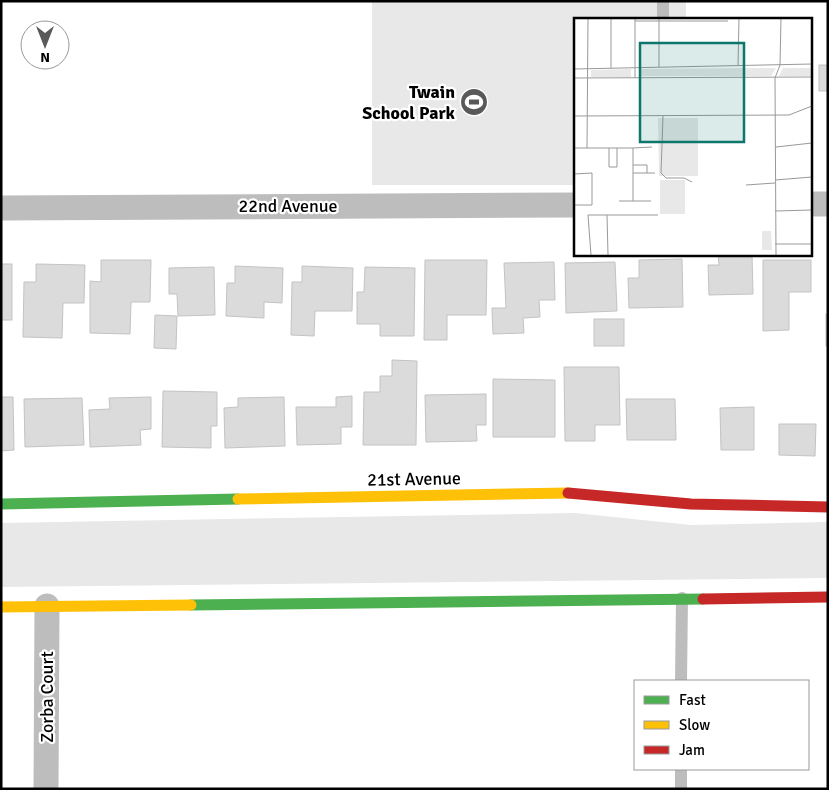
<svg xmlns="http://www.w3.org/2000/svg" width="829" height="790" font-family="Signika,sans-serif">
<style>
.green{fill:#e8e8e8}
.building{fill:#dbdbdb;stroke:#c3c3c3}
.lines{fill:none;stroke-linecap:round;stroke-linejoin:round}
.lane{stroke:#bdbdbd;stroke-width:12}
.street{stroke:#bdbdbd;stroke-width:25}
.fast{stroke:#4caf50;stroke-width:11}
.slow{stroke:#ffc107;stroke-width:11}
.jam{stroke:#c62828;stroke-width:11}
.labels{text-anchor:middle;stroke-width:4.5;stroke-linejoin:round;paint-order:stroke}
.poi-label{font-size:18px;font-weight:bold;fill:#000;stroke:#fff;text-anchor:end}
.street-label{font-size:18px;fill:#000;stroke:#fff}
.inset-road{fill:none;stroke:#999;stroke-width:1}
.view{fill:#0f766e;fill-opacity:0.15;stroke:#0f766e;stroke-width:2.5}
.inset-edge{fill:none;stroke:#000;stroke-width:2.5}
</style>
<rect width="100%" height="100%" fill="#fff"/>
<g class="green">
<polygon points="372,1 686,1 686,19 575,19 575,185 372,185"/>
<polygon points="575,513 691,525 828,522 828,578 1,587 1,523"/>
</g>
<g class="building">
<rect x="819" y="65" width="9" height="26"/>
<polygon points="718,254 752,254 753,294 709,295 708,265 719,265"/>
<polygon points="682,259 683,307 629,308 628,278 639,278 639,260"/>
<polygon points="101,260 151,260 150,302 131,302 130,334 90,333 90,281 101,282"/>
<polygon points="425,260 487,260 486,315 447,315 447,340 424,340"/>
<polygon points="763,260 811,260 811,292 789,292 789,330 763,331"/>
<polygon points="554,262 555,300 539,300 540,317 523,318 524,333 493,334 492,308 506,308 504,263"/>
<polygon points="615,262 617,311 566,313 565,263"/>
<rect x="1" y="264" width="11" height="56"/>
<polygon points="36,264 85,265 84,303 63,303 62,338 23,337 24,282 36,282"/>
<polygon points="235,266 283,268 282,303 264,302 264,318 226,316 227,283 235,283"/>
<polygon points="302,266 353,268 352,311 315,311 314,336 291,335 292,282 302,282"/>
<polygon points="214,267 215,315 178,316 177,294 169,294 169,268"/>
<polygon points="365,267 415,268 414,336 380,336 380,324 357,324 357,292 364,292"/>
<rect x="826" y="314" width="2" height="32"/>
<polygon points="155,315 177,316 176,349 154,348"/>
<rect x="594" y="319" width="30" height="27"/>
<polygon points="392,360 417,361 416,445 363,445 364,392 380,392 380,376 392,376"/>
<polygon points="564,367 619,367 620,425 595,425 595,441 565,441"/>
<polygon points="493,379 555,380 555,437 493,437"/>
<polygon points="163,391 217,392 217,426 211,426 211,448 162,447"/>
<polygon points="486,394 486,425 476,425 477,441 426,442 425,395"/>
<polygon points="352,396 352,427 341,427 341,444 297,445 296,407 336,407 336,397"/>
<polygon points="1,397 13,397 14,450 1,451"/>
<polygon points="151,397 151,429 140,430 141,445 90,447 89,410 110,409 109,398"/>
<polygon points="284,397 285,446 225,448 224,408 238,407 238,398"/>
<polygon points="82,398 84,445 25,447 24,399"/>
<polygon points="626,399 675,399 676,440 627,440"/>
<polygon points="754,407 754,450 721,450 720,408"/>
<polygon points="779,424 816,424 815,456 779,455"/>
</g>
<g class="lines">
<g class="lane">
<polyline points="663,1 663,19"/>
<polyline points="681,681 682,598"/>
<polyline points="681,789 681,769"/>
</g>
<g class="street">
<polyline points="810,204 828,204"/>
<polyline points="1,208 575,205"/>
<polyline points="46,789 47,606"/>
</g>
<g class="fast">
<polyline points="1,504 238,499"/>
<polyline points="191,605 703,599"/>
</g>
<g class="slow">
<polyline points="238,499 568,493"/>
<polyline points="1,607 191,605"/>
</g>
<g class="jam">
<polyline points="568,493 691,504 828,507"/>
<polyline points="703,599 828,597"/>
</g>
</g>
<defs>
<g id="stadium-disc" transform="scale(1.4375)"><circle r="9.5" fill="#595959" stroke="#fff"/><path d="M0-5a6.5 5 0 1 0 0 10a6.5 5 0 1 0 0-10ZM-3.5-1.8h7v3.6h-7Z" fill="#fff"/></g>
</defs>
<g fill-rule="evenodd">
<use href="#stadium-disc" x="474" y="102"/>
</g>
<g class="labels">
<g class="poi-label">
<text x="455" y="98">Twain<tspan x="455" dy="21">School Park</tspan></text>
</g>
<g class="street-label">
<text x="288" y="212">22nd Avenue</text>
<text transform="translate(414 479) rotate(-1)" y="6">21st Avenue</text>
<text transform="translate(47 697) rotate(-90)" y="6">Zorba Court</text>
</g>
</g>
<g transform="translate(574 18)">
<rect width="238" height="238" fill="#fff"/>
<path d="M 202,50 L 197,58 L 66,58 L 66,51 ZM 209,50 L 237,50 L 237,58 L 205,58 ZM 57,51 L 57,59 L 17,59 L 17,52 ZM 84,100 L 124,100 L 124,158 L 85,158 ZM 86,162 L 111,162 L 111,196 L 86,196 ZM 188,213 L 197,213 L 198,232 L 188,232 Z" fill="#e8e8e8"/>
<path class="inset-road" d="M 61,3 L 154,3M 164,48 L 165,0M 85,49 L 85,0M 37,50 L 37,0M 0,51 L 238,46M 0,60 L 238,59M 61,60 L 61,0M 0,98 L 215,97 L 238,88M 89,98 L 87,155 L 92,160 L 110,160 L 118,164M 202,129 L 238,125M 0,130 L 59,130 L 59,183M 13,130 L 14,0M 35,130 L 35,149 L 43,149 L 43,130M 59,130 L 78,129M 59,147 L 73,147 L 73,155M 59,155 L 81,155M 0,156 L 18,155 L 18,187 L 0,187M 201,162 L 238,159M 172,167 L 201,165M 45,183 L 77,183M 201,193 L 238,192M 33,197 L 34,237M 201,226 L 238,226M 17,237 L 14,197 L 84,197M 202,237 L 201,60 L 206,47 L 207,0"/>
<path class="view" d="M 66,25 L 170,25 L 170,124 L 66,124 Z"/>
<rect width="238" height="238" class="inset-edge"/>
</g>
<rect width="829" height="790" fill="none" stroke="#000000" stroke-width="5"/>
<rect x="634" y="680" width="175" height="90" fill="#ffffff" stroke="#999999"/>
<rect x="644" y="696" width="25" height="8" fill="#4caf50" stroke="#999999"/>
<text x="679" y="705" font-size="15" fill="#000000">Fast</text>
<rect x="644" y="721" width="25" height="8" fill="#ffc107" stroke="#999999"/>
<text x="679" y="730" font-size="15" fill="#000000">Slow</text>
<rect x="644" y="746" width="25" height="8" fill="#c62828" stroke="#999999"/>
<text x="679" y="755" font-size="15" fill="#000000">Jam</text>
<g transform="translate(45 45) rotate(180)"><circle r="24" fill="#ffffff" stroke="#999999"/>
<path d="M0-4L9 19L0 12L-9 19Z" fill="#595959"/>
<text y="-8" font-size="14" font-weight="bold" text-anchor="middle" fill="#000000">N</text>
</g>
</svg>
